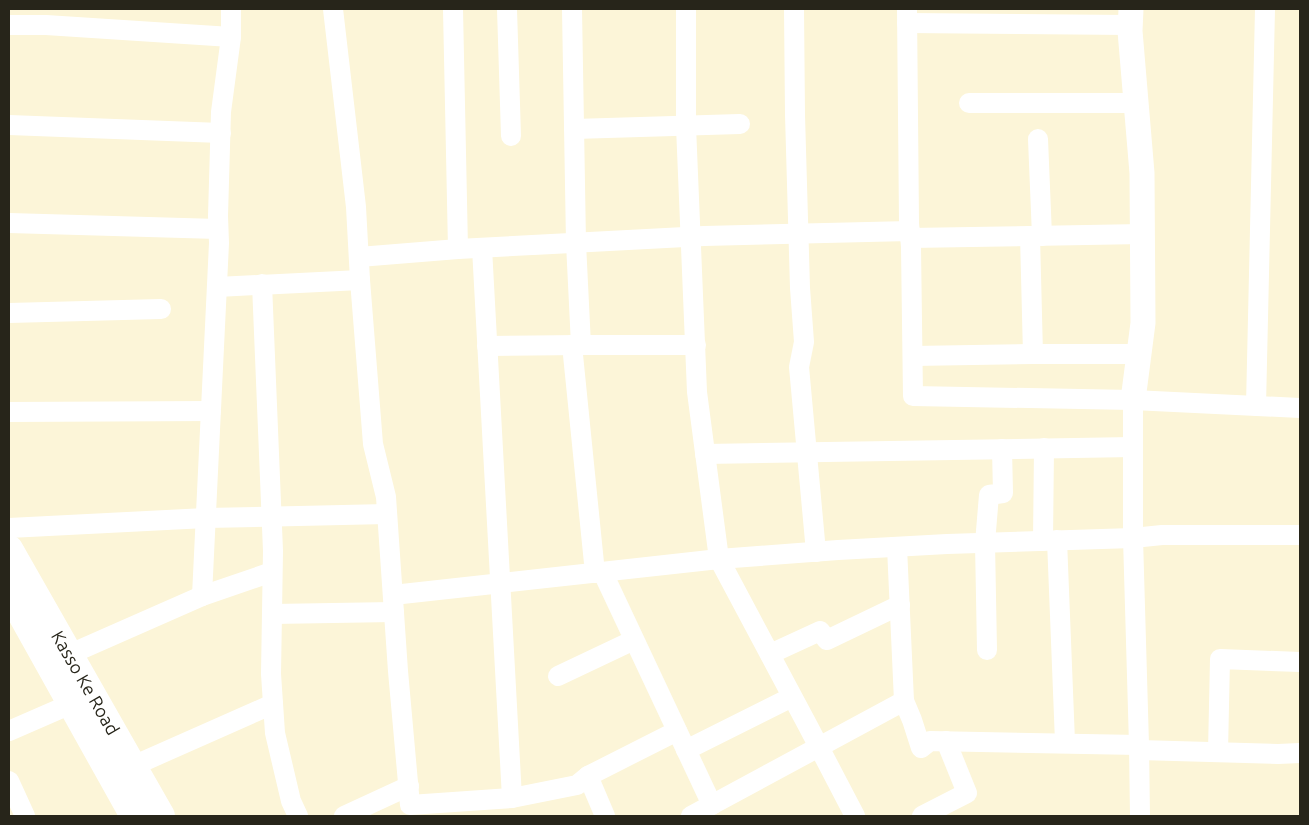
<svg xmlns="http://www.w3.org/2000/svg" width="1309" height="825" font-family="Ubuntu,sans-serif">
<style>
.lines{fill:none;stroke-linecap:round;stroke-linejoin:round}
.minor{stroke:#fff;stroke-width:20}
.tertiary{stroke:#fff;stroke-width:25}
.secondary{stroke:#fff;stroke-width:28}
.labels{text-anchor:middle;stroke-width:4;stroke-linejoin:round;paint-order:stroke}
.street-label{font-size:18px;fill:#27251a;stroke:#fff}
</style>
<rect width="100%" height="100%" fill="#fcf5d8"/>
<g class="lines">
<g class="minor">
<polyline points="333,9 356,207 360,280 373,444 386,497 398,671 410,805 512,798 577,785 588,776 677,731"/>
<polyline points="453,9 458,249"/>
<polyline points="507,9 511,136"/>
<polyline points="572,9 576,243 581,345"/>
<polyline points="686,9 686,126 697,392 719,559 808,726 855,816"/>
<polyline points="794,9 795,115 800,288 804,342 799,367 816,552"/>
<polyline points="907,9 909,223 911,247 913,396 1133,400 1300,408"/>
<polyline points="907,23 1130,25"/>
<polyline points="9,25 46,25 231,37"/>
<polyline points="969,103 1136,103"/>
<polyline points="9,125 221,133"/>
<polyline points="574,129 740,124"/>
<polyline points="1038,139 1042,236"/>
<polyline points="9,223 218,229"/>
<polyline points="1030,236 1033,354"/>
<polyline points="910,238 1143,234"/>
<polyline points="482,248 512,798"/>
<polyline points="359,257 458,249 704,236 910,231"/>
<polyline points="262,284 273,551 271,674 275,733 291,801 298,816"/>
<polyline points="217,287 360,280"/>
<polyline points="9,313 161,309"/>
<polyline points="572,345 595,573"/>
<polyline points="487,346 581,345 696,345"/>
<polyline points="913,356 1033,354 1139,354"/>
<polyline points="1133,400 1133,538 1139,745 1140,816"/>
<polyline points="1256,406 1265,9"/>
<polyline points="9,412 211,411"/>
<polyline points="705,454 1133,447"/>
<polyline points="9,528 206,518 387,514"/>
<polyline points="1057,540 1065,742"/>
<polyline points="1043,541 1044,448"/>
<polyline points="897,547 904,701 912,720 921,748 930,741 1139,745"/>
<polyline points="603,573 712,805"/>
<polyline points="393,595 719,559 838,550 947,544 1133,538 1162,535 1300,535"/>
<polyline points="202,596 219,243 218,216 221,112 231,37 231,9"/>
<polyline points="272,614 394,612"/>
<polyline points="987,650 985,543 989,495 1003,493 1002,449"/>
<polyline points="770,654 820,631 827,640 900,605"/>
<polyline points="68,655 202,596 272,572"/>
<polyline points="558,676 634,640"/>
<polyline points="9,731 71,704"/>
<polyline points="686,750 792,697"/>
<polyline points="1139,750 1278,754 1300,753"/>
<polyline points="1218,752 1220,659 1300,662"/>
<polyline points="133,766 273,704"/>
<polyline points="588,776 605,816"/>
<polyline points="9,781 25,816"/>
<polyline points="344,816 409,786"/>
<polyline points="691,816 904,701"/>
<polyline points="922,816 967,793 946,741"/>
</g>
<polyline class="tertiary" points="1131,9 1130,31 1142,173 1143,323 1133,400"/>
<g class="secondary">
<polyline points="9,549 161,816"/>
<polyline points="9,592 134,816"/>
</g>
</g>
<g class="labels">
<g class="street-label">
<text transform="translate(85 683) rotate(60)" y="6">Kasso Ke Road</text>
</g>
</g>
<rect width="1309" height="825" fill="none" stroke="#27251a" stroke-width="20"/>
</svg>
